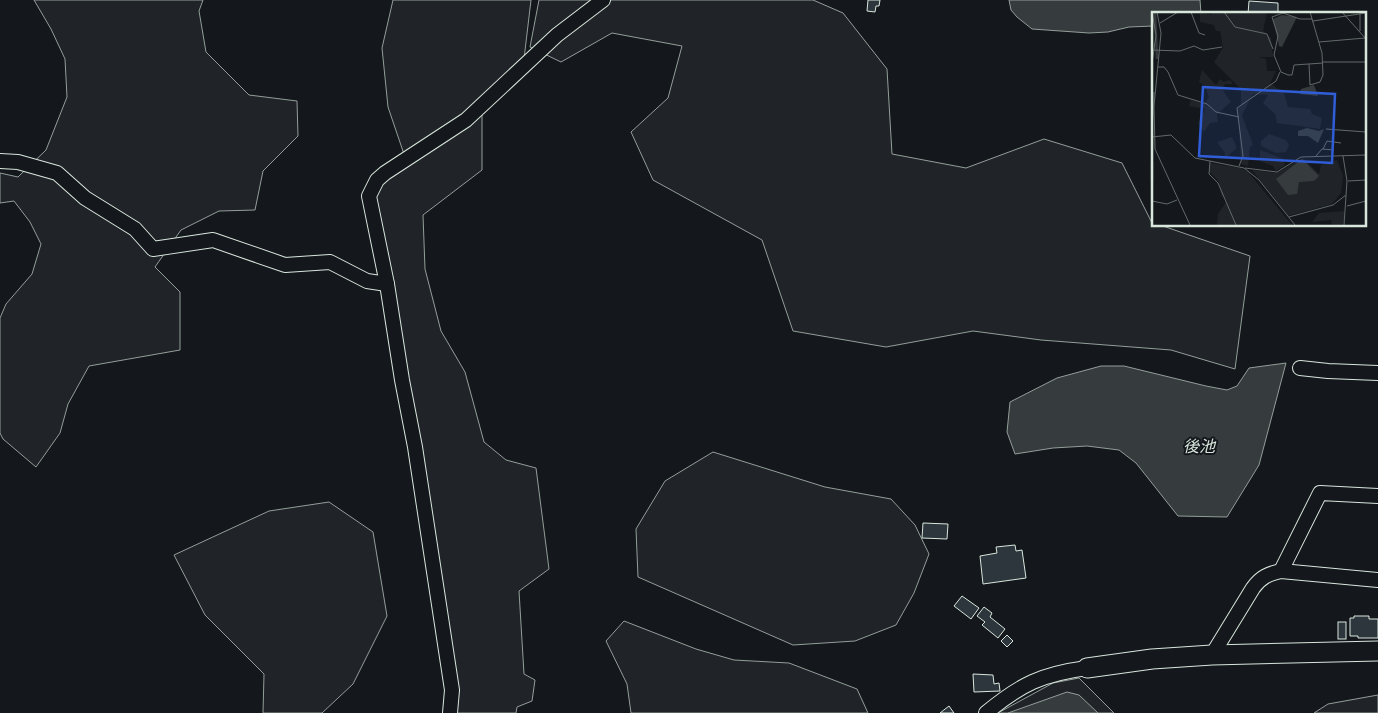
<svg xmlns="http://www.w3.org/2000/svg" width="1378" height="713" font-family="Signika,'Noto Sans JP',sans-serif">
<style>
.green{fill:#202428;stroke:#939e99}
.water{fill:#363b3e;stroke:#939e99}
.building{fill:#2c363c;stroke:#d8e6dc}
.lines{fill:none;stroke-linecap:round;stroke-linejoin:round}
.street-casing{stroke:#d8e6dc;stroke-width:16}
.secondary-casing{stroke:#d8e6dc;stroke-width:21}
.street{stroke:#14181c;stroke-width:14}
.secondary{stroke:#14181c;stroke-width:19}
.labels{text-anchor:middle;stroke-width:4;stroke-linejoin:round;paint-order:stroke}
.water-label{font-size:16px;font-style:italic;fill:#d8e6dc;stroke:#14181c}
.inset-river{fill:none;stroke:#363b3e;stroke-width:2.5}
.inset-road{fill:none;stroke:#626a69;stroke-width:1}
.view{fill:#305dd8;fill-opacity:0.15;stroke:#305dd8;stroke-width:2.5}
.inset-edge{fill:none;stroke:#d8e6dc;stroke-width:2.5}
</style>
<rect width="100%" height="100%" fill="#14181c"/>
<g class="green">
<polygon points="34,0 203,0 199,11 206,52 249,95 297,101 298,136 263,171 255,210 219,211 181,230 155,267 180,292 180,350 89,366 68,404 60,433 36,467 3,439 0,433 0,318 6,304 32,274 41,244 30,222 14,201 0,203 0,173 18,177 46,150 67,97 65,59 51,29"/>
<polygon points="393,0 531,0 524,59 482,97 482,170 423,215 425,269 441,331 465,372 484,442 506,460 536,468 549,569 519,591 524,674 535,680 532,701 517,707 516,713 457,713 458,697 373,197 380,183 407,163 388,107 382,48"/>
<polygon points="539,0 813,0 843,13 887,69 892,154 966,168 1044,139 1122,163 1153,225 1160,225 1250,256 1235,369 1171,350 1041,340 973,331 886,347 793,331 762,240 653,180 631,132 668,98 682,46 612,33 561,62 530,47"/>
<polygon points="713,452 825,487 891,499 915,525 929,554 914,593 896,625 855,641 793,645 638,577 636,529 665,481"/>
<polygon points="329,502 373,532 387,616 353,684 322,713 263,713 264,674 205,615 174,555 269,511"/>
<polygon points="624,621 696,649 734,660 789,663 857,689 868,713 631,713 627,684 606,641"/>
<polygon points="1079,678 1114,713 998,713 1053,683"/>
<polygon points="1378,695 1378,713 1314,713 1328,704"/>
</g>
<g class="water">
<polygon points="1009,0 1200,0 1201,14 1153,14 1153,26 1129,27 1108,32 1089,33 1032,29 1017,17 1011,10"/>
<polygon points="1286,363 1259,465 1227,517 1178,516 1136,463 1119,450 1087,446 1053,448 1015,454 1007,432 1010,402 1057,378 1101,366 1124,366 1206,386 1227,390 1237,386 1249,368"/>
<polygon points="1067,692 1079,695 1098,713 1008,713"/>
</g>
<g class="building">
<polygon points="868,0 880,0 879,6 876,6 875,12 867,11"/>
<polygon points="1249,1 1278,3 1278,14 1248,14"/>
<polygon points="923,523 948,524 947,539 922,538"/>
<polygon points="1015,545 1016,551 1022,550 1026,578 983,584 980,556 997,553 996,547"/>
<polygon points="962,596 979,608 971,619 954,606"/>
<polygon points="984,607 992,613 990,617 1005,629 998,638 982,625 985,622 977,616"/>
<polygon points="1354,616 1369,616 1369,619 1378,619 1378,638 1358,638 1358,636 1350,636 1350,618 1354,618"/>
<rect x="1338" y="622" width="8" height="17"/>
<polygon points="1007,635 1013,641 1007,647 1001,641"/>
<polygon points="973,674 993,675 994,684 999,683 1000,691 974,692"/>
<polygon points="949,706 954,713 940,713"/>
</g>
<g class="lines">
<g class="street-casing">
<g id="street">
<polyline points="0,161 18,162 57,173 85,198 135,229 153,249 213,240 285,265 330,262 367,281 387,284"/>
<polyline points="1300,368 1328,371 1378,373"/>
<polyline points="1281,571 1320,493 1378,496"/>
<path d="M 1212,655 L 1253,588 C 1261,577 1268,574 1281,571 L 1378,580"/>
<polyline points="450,713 452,690 415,447 402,380 387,284 369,196 377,180 385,173 466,120 557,35 603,0"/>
<path d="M 986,713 C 1021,684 1042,674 1087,668"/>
</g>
</g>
<g class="secondary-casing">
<polyline id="secondary" points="1087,668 1152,659 1212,655 1378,651"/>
</g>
<use href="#street" class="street"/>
<use href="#secondary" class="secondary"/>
</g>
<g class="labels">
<g class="water-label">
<text x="1199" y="452">後池</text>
</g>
</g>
<g transform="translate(1152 12)">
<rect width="214" height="214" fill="#14181c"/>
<path d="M 48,0 L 60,3 L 59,0 L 115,0 L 111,19 L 119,26 L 121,45 L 106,45 L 114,47 L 115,59 L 124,59 L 118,71 L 132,81 L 136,95 L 158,97 L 160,102 L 170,106 L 168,117 L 125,111 L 123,102 L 111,91 L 116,83 L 101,82 L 90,103 L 101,133 L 98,135 L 96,154 L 89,152 L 86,96 L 89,93 L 89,77 L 62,50 L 71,36 L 68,19 L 64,19 L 62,13 L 48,10 ZM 50,58 L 64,73 L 68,67 L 72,70 L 78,68 L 81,72 L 73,72 L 70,77 L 79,90 L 65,102 L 66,110 L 58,111 L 52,120 L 46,111 L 53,97 L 37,94 L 39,88 L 52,92 L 57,85 L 53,74 L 47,70 ZM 117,122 L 134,128 L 137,133 L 134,140 L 124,141 L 109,134 L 109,129 ZM 80,125 L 85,136 L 72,147 L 73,141 L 65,130 ZM 108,138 L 130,146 L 133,153 L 124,159 L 121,154 L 108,149 ZM 151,146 L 167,162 L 169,153 L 185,148 L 191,164 L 189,181 L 180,192 L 136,204 L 100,158 L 125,161 ZM 58,151 L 88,156 L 96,160 L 140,213 L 65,213 L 66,202 L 75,189 L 69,183 L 67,170 L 58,160 ZM 193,199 L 191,213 L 180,213 L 179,208 L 160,210 L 167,201 Z" fill="#202428"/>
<path d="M 130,3 L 145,5 L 130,35 L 127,34 L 121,7 ZM 162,73 L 166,84 L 148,82 L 149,77 ZM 155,116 L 167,119 L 172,117 L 166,131 L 156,124 L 146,124 L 146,119 ZM 150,147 L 167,164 L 162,169 L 147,170 L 145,182 L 136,183 L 124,167 Z" fill="#363b3e"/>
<path class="inset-river" d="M 3,0 L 5,47M 0,107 L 2,80M 0,150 L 0,169"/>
<path class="inset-road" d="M 5,0 L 9,21 L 2,94 L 3,137 L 38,213M 39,0 L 47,21 L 53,23M 72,0 L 83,15 L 115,22 L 121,37M 190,0 L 214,27M 208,0 L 208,19M 160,7 L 148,7 L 131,1 L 120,5 L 126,24 L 122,43 L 129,60 L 136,63 L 140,63 L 142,53 L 171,51M 161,9 L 214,1M 8,11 L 26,0M 167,30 L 213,26M 0,38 L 28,39 L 42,34 L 51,38 L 70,35M 171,50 L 214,50M 0,52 L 4,23 L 0,0M 157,52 L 158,73 L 168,70 L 171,63 L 170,41 L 158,0M 6,55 L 12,55 L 16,60 L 26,83 L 55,92 L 64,100 L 87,105M 174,117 L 214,120M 0,125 L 19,123 L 43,146 L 92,156 L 107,168 L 143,213M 171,137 L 175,129 L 189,131M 164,144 L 170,137 L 182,138M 191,144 L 195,169 L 192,213M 58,149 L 57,162 L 66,171 L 84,213M 87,154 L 91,144 L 85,96 L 124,69 L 128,60M 93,156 L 125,160 L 149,145 L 214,143M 196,169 L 214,168M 0,189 L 15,192 L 25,188M 195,194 L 214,189M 137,205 L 181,193 L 194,183"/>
<path class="view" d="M 51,75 L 183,82 L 180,151 L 47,144 Z"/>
<rect width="214" height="214" class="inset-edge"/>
</g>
</svg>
